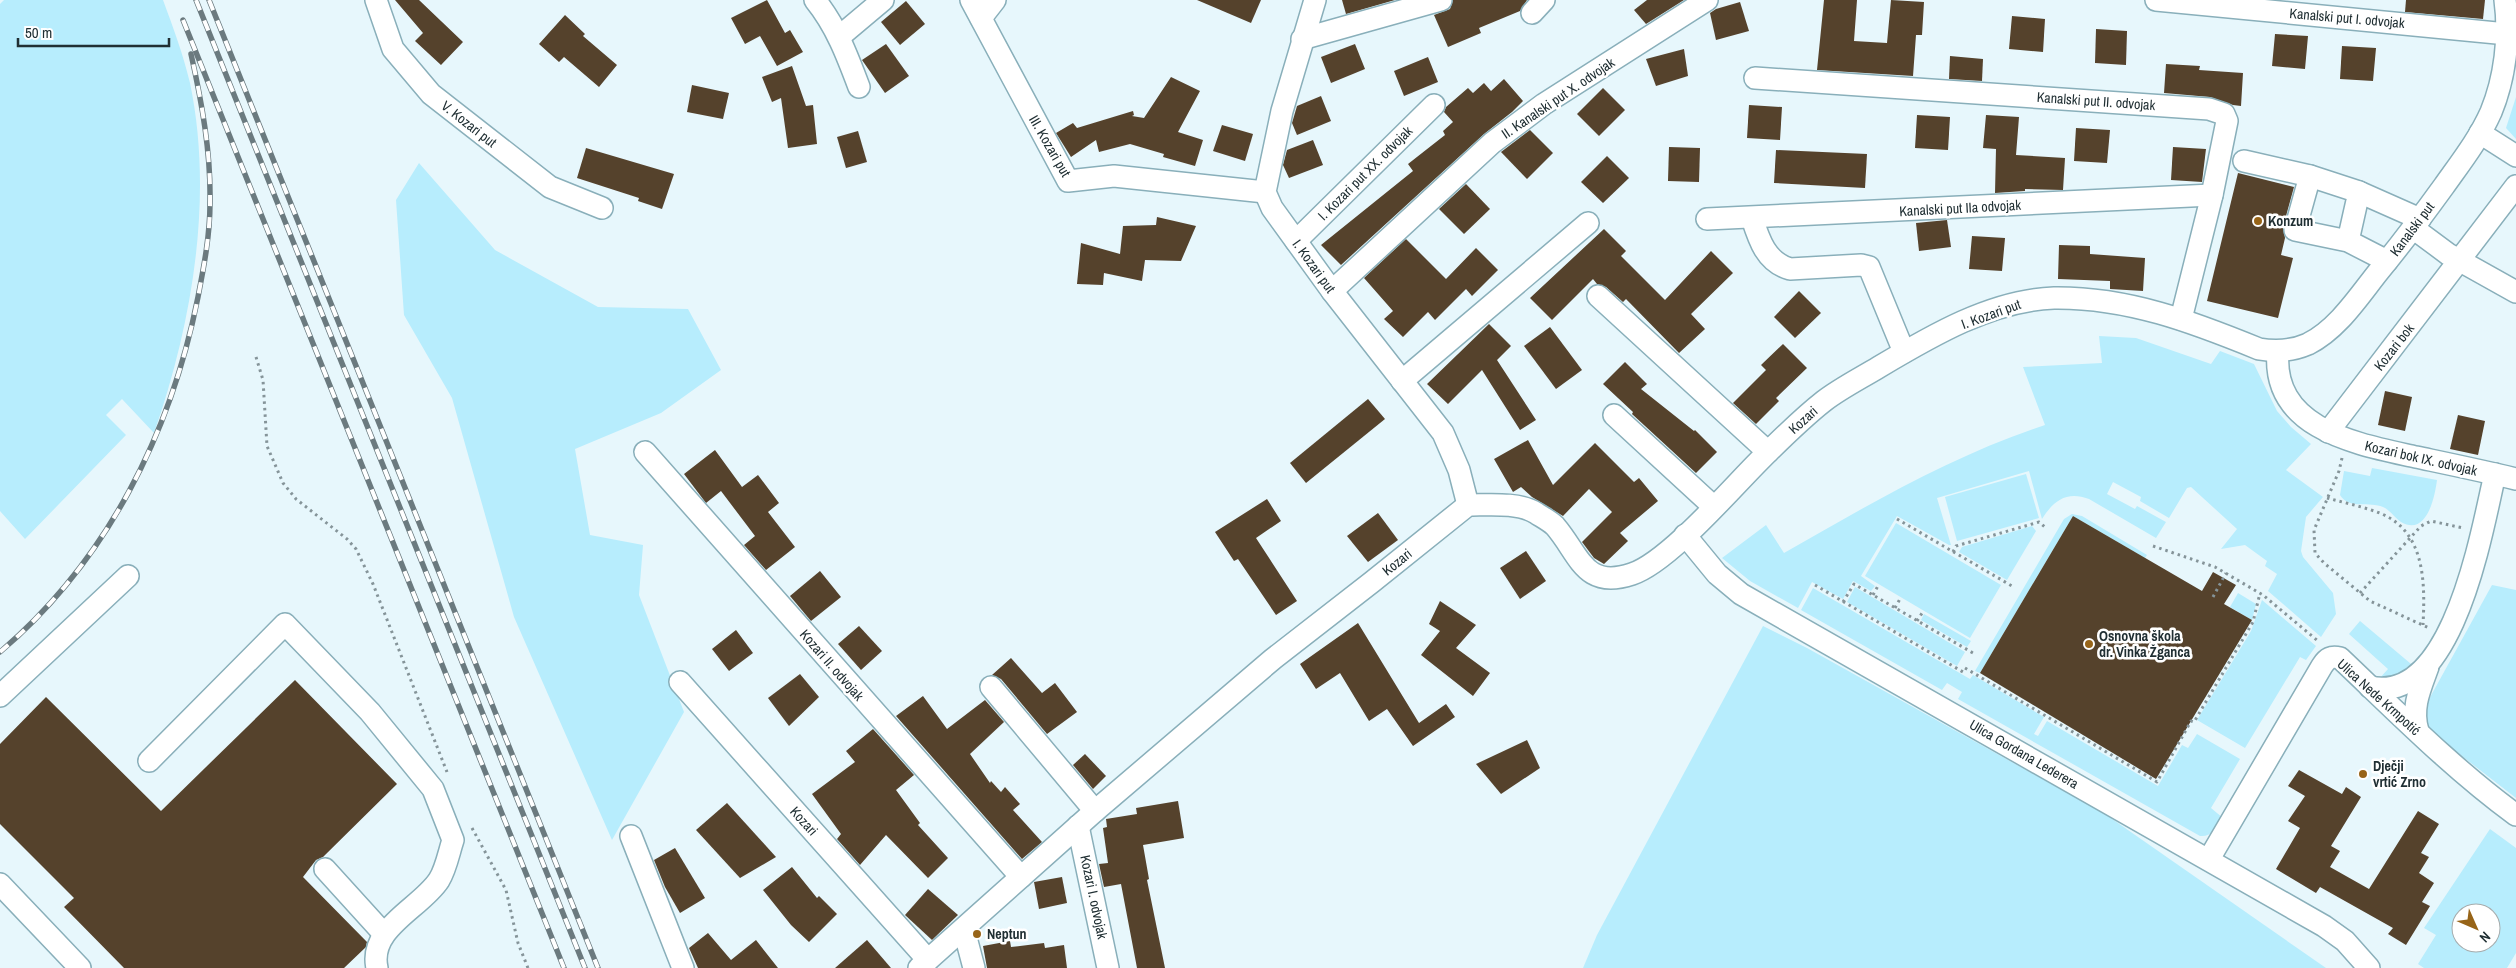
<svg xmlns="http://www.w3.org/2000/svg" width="2516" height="968" font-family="'Archivo Narrow',sans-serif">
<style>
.green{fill:#b7edfd;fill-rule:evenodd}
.building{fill:#55422c}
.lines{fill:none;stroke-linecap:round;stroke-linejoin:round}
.minor-casing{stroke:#89afba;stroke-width:24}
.path{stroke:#859499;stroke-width:3;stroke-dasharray:2.5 4;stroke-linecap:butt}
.minor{stroke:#fff;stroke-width:21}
.rail-casing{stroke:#6b7a7f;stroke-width:5.5}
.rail{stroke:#fff;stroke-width:4;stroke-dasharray:11;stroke-linecap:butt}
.poi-dot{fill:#976418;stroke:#fff;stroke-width:2}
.labels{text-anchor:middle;stroke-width:5;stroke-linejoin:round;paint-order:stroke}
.street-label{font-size:14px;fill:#202f33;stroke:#fff}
.poi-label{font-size:14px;font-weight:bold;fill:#202f33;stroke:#fff;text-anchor:start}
</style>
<rect width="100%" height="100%" fill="#e7f7fc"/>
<g class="green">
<path d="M 4,0 L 163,0 C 173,27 183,54 190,83 C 214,198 192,324 154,433 L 122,399 L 106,415 L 126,435 L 25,539 L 0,511 L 0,4 Z"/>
<polygon points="2516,97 2516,139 2506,128"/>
<polygon points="419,163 495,250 598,307 688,309 721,370 661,413 575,449 590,535 643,545 639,595 684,712 612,840 514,617 452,398 404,315 396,200"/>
<path d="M 2099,336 L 2136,338 L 2211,364 L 2220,351 L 2254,364 L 2277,411 L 2291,427 L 2311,444 L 2286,470 L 2323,497 L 2306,517 L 2301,551 L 2303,557 L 2333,593 L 2336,614 L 2321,637 L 2268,591 L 2277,574 L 2265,566 L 2267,561 L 2245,545 L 2221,549 L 2237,529 L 2191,487 L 2187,488 L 2169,518 L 2140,501 L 2141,497 L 2113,482 L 2107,494 L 2135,509 L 2137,506 L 2166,522 L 2156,538 L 2089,499 C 2067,491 2054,500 2042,519 L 2029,471 L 1937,498 L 1951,545 L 1949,545 L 1897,516 L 1861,576 L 1875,586 L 1871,591 L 1853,581 L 1843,599 L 1812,582 L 1798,608 L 1750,581 L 1722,558 L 1766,525 L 1784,553 C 1868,505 1953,455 2045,425 L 2023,367 L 2102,363 Z"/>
<path d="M 2372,468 L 2437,480 C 2435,496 2427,537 2401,522 C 2395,518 2390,510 2383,507 C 2370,501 2349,510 2340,495 L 2344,471 L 2370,476 Z"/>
<polygon points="2026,474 2039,518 1957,541 1945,497"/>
<polygon points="2072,514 2082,516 2147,555 2145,558 2073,516 1980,673 1975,671 2064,519"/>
<polygon points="1896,523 2001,585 1970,638 1865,576"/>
<polygon points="2032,526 2036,531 2007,580 1959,552 1962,547"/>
<polygon points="2492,585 2516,590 2516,798 2427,729 2423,710"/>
<polygon points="1855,587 1965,652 1957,666 1847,602"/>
<path d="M 1813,588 L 1970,679 L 1973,675 L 2044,717 L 2034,734 L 2038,736 L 2047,721 L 2158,786 L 2182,745 L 2188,748 L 2197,734 L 2240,759 L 2211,808 L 2223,818 C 2217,827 2212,837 2200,836 L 1958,699 L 1962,692 L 1947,683 L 1942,690 L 1801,610 Z"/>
<polygon points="2238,593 2256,604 2252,620 2230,607"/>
<polygon points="2262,600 2316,646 2306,660 2300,657 2245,748 2197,720 2251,631"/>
<polygon points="1924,614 1971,641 1967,647 1921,620"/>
<polygon points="2360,621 2417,669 2379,679 2388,669 2349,634"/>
<polygon points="1763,626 1807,648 2105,814 2326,968 1583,968 1597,935"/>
<path d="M 2490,829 L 2516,848 L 2516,953 L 2507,968 L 2424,968 L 2418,964 L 2436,935 L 2424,928 ZM 2461,913 L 2491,913 L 2491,943 L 2461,943 Z"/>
</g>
<g class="building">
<polygon points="395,0 419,0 463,42 441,65 415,41 423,33"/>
<polygon points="767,0 785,33 790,30 803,52 777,66 760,36 745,44 731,18"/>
<polygon points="1197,0 1261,0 1251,23"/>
<polygon points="1342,0 1395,0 1346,14"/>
<polygon points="1453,0 1527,0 1520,11 1479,28 1481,33 1448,47 1434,15 1450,9"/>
<polygon points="1647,0 1684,0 1646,24 1634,10"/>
<polygon points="1824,0 1857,0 1854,41 1887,43 1891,0 1924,2 1922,35 1916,35 1913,76 1817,70"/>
<polygon points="2406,0 2485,0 2483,19 2405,12"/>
<polygon points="906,1 925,24 900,45 881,22"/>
<polygon points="1740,2 1749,31 1716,40 1710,13 1716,9"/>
<polygon points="565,15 585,34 583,36 617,65 599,87 564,57 559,62 539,44"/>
<polygon points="2012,16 2045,19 2043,52 2009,49"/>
<polygon points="2096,29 2127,31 2126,65 2095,63"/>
<polygon points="2275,34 2308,36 2305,69 2272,66"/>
<polygon points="886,44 909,76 885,93 862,60"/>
<polygon points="1355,44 1365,69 1331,83 1321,57"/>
<polygon points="2342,46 2376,48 2373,81 2340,79"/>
<polygon points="1684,49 1688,76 1656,86 1646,59"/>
<polygon points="1950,56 1983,59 1982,81 1949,79"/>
<polygon points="1428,57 1438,82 1404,96 1394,71"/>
<polygon points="2166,64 2200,66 2199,70 2243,73 2241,106 2233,105 2210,97 2164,93"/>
<polygon points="792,66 806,106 813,105 817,144 788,148 781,98 772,102 762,77"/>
<polygon points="1171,77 1200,91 1178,132 1203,140 1195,166 1163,157 1164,154 1130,144 1099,152 1096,140 1071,157 1056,133 1073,123 1077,128 1133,111 1134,115 1132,116 1144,118"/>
<polygon points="1504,79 1523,101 1512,112 1484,134 1341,265 1321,245 1413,171 1408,164 1445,135 1443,131 1453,122 1444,112 1446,107 1468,88 1473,93 1484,83 1491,91"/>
<polygon points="692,85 729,93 723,119 687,112"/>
<polygon points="1603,88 1625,110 1599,136 1577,114"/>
<polygon points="1321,96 1331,121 1297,135 1292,123 1297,106"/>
<polygon points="1749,105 1782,107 1780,140 1747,138"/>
<polygon points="1917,115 1950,117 1948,150 1915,148"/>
<polygon points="1986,115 2019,117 2016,155 2065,158 2063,190 2025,189 2025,191 1995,193 1996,149 1983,148"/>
<polygon points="1222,125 1253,134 1245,161 1213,151"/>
<polygon points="2076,128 2110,130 2107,163 2074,161"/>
<polygon points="1530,130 1553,153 1527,179 1501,152"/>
<polygon points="858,131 867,162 846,168 837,137"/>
<polygon points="1313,140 1323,165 1289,178 1283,165 1287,150"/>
<polygon points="1669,147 1700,148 1699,182 1668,181"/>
<polygon points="2173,147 2206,149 2202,182 2171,180"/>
<polygon points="586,148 674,174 662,209 638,201 639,198 577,178"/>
<polygon points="1776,150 1867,154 1865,188 1774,183"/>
<polygon points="1607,156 1629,178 1603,203 1581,182"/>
<polygon points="2238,173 2294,187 2283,227 2285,238 2281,255 2293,258 2278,318 2207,301"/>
<polygon points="1466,184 1490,209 1464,234 1439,209"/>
<polygon points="1157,217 1196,226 1181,261 1145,260 1142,281 1104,273 1103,285 1077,284 1081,243 1120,254 1123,226 1156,225"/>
<polygon points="1947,220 1951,247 1919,251 1916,223"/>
<polygon points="1604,229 1626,251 1621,256 1665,300 1711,251 1733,273 1691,314 1705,329 1679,353 1626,299 1623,302 1606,287 1597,284 1593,279 1552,320 1530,298"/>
<polygon points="1972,236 2005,238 2002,271 1969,269"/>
<polygon points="1406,239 1446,279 1476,248 1498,270 1472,296 1466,289 1435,320 1428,312 1403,337 1384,319 1393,311 1364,278"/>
<polygon points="2059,245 2090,246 2090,254 2145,258 2143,291 2110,289 2110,281 2058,279"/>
<polygon points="1799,291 1821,313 1795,338 1774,317"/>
<polygon points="1489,324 1511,346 1497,360 1536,420 1520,430 1482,370 1448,404 1427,384"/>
<polygon points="1550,327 1582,370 1556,389 1524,346"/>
<polygon points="1783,344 1807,368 1776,398 1779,401 1756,424 1733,403 1766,370 1761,365"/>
<polygon points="1625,362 1647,384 1641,389 1694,431 1695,430 1717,452 1696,473 1632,414 1633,412 1603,384"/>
<polygon points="2385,391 2412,397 2405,431 2378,425"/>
<polygon points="1368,399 1385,419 1306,483 1290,463"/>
<polygon points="2458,415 2485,421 2478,455 2450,449"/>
<polygon points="1528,440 1553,485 1595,443 1634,482 1639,478 1658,501 1620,533 1628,541 1604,564 1594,558 1582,542 1612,512 1589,489 1563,516 1532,497 1521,487 1513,492 1494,459"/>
<polygon points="715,450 742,487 758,475 779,503 768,512 795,547 766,570 744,545 755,536 721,491 706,503 684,474"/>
<polygon points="1267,499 1281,521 1256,538 1297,601 1276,615 1238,559 1234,561 1215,532"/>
<polygon points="1378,513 1398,540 1368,562 1347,536"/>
<polygon points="2073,516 2202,591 2213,572 2236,585 2224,604 2252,620 2156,779 1980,673"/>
<polygon points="1526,551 1546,581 1520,599 1500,568"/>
<polygon points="820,571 841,597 811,621 790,596"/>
<polygon points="1440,601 1476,625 1456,648 1490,673 1473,696 1421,655 1440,631 1429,624"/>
<polygon points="1358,623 1419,723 1446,704 1455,717 1413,746 1387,709 1369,721 1340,673 1316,689 1300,664"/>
<polygon points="859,626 882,651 861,670 838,644"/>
<polygon points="736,630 753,653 729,671 712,649"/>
<polygon points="1011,658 1042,693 1055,683 1077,712 1047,734 1001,679 992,675"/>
<polygon points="800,674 819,697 789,726 768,698"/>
<polygon points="295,680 397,784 323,857 316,860 303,877 367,942 366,947 344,968 124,968 64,907 74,898 0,824 0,744 46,697 161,811"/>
<polygon points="923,696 947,729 985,700 1004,722 970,754 990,783 991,781 1001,792 1005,787 1020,804 1013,810 1042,842 1022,859 896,716"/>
<polygon points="873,729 914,775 896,790 920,823 918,825 948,858 928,878 886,835 860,865 837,839 841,834 812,794 855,762 846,751"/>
<polygon points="1527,740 1540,768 1501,794 1476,764"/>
<polygon points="1085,754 1106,776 1093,789 1073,765"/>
<polygon points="2299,770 2342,794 2346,787 2361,797 2331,846 2340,851 2330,867 2369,889 2418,811 2439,824 2421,853 2429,857 2419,873 2434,883 2422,902 2430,906 2406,945 2388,934 2393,928 2320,887 2316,893 2276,869 2300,828 2288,821 2305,796 2288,786"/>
<polygon points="1178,801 1184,838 1143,845 1149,879 1147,880 1165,968 1137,968 1121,884 1104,887 1099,864 1108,863 1103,828 1107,827 1106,819 1137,814 1136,808"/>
<polygon points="727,803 776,857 740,878 696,830"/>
<polygon points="675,848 705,898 680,913 665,887 654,860"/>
<polygon points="792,867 817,898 819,896 837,914 809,942 791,925 763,890"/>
<polygon points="1062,877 1067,903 1039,909 1034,882"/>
<polygon points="928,889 958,915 932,940 905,915"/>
<polygon points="708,933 731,960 756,940 778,968 698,968 689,948"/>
<polygon points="867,940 891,968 835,968"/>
<polygon points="1010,941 1011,947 1044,943 1045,948 1064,945 1067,968 987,968 983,946"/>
</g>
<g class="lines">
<g class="minor-casing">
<g id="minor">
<polyline points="376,0 393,49 431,94 550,187 602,208"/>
<path d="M 815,0 C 836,26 847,55 859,87"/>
<polyline points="971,0 1068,181 1114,176 1265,192"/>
<polyline points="1315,0 1282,111 1265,192 1272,208 1332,291 1443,433 1459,470 1468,505"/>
<polyline points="2156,0 2507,34"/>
<polyline points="1532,13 1544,0"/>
<polyline points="981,18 995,0"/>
<polyline points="839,37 883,0"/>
<polyline points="1302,39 1441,0"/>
<polyline points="1755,78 2209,109 2224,114 2227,121 2212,195 2181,319"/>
<polyline points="2480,133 2516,156"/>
<polyline points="2244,161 2310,176"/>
<polyline points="2359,192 2420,219"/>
<path d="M 1752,218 C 1759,240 1766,262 1790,269 L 1861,265 L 1869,267 L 1904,352"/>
<polyline points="1707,219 2212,195"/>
<polyline points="2413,228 2448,254 2516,292"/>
<polyline points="1296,241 1434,105"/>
<polyline points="2348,241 2359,192 2310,176 2295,230 2348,241 2387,261"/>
<polyline points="1332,291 1492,143 1544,104 1707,0"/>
<polyline points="1598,296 1768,452"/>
<path d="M 2278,351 C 2271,430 2358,444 2416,457 C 2449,464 2483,471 2516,479"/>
<polyline points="1402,381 1588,223"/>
<polyline points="1614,415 1714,507"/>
<polyline points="2328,432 2516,186"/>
<polyline points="645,452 1021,877"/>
<polyline points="1685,535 1717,574 1741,594 2324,926 2345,941 2369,968"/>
<polyline points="680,682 928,960"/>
<polyline points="991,687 1095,811"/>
<path d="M 2370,687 C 2453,706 2482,530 2495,474"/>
<polyline points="0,696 128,576"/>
<path d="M 2418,731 C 2411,708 2420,689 2428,667"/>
<path d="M 149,761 L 285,624 L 370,712 L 433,789 L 453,840 C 449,852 446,869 439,880 C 421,908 368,928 377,968"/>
<polyline points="1078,826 1108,968"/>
<polyline points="631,836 683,968"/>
<path d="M 2209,859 L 2322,666 C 2327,658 2331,656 2340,658 C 2397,712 2453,769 2516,815"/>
<polyline points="325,869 384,934"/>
<polyline points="0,884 80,968"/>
<polyline points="964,930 974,968"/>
<path d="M 919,968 L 1095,811 L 1273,659 L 1372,582 L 1468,505 C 1489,505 1518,502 1536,513 C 1542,517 1550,521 1555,526 C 1580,555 1584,590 1632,574 C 1668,562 1730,490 1759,461 C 1780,440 1801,419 1824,401 C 1841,388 1861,378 1879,367 C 1931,336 1992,300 2054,298 C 2127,297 2193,322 2259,349 C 2276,352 2292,351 2308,344 C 2338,329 2359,296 2379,271 C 2402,243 2423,215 2444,186 C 2461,162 2479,139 2491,112 C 2505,78 2510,37 2505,0"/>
</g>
</g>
<g class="path">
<polyline points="256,357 263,380 267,446 283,483 296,499 347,539 356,549 373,584 447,772"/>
<polyline points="2342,458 2339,471 2314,530 2315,553 2324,563 2370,601 2429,628"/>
<path d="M 2327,498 C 2345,503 2365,507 2382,514 C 2426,533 2425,585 2423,625"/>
<polyline points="1897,519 2012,586"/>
<polyline points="2153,546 2215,567 2263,595 2318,641"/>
<polyline points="1953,552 1956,546 2039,522 2046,528"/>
<polyline points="1815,585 1963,672"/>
<polyline points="2360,593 2421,526 2431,521 2463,528"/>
<polyline points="1873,595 1879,584"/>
<polyline points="2213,597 2226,573"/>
<polyline points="1843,602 1854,584 1973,653"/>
<polyline points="1895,608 1901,597"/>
<polyline points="1917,621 1924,610"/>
<polyline points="1965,668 2157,782 2191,721 2194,722 2253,622 2260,593"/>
<polyline points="472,828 506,890 518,943 528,968"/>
</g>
<use href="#minor" class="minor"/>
<g class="rail-casing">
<g id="rail">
<polyline points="196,0 585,968"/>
<polyline points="209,0 598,968"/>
<polyline points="183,20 564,968"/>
<path d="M 0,652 C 107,561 171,433 198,297 C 204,266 210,235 210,203 C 211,153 202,103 191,54"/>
</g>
</g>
<use href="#rail" class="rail"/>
</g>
<g class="poi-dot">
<circle cx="2258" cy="221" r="5"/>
<circle cx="2089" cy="644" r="5"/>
<circle cx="2363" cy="774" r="5"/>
<circle cx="977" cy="934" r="5"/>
</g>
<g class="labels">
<g class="street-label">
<text transform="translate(2347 18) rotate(5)" y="5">Kanalski put I. odvojak</text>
<text transform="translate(1558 98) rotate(-34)" y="5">II. Kanalski put X. odvojak</text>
<text transform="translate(2096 101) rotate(4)" y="5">Kanalski put II. odvojak</text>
<text transform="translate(469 124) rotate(38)" y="5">V. Kozari put</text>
<text transform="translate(1050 146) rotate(60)" y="5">III. Kozari put</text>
<text transform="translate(1365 173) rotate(-45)" y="5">I. Kozari put XX. odvojak</text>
<text transform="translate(1960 208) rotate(-3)" y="5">Kanalski put IIa odvojak</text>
<text transform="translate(2412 229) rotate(-53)" y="5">Kanalski put</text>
<text transform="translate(1314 266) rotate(54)" y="5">I. Kozari put</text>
<text transform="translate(1991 314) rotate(-20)" y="5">I. Kozari put</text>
<text transform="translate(2394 347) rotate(-52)" y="5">Kozari bok</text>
<text transform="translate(1803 420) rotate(-42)" y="5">Kozari</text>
<text transform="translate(2421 458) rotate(13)" y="5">Kozari bok IX. odvojak</text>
<text transform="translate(1397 562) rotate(-39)" y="5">Kozari</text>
<text transform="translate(832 665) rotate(49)" y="5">Kozari II. odvojak</text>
<text transform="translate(2379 697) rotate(42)" y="5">Ulica Nede Krmpotić</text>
<text transform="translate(2024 754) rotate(30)" y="5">Ulica Gordana Lederera</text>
<text transform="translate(804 821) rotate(48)" y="5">Kozari</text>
<text transform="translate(1094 897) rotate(78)" y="5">Kozari I. odvojak</text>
</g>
<g class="poi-label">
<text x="2268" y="226">Konzum</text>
<text x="2099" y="641">Osnovna škola<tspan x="2099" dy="16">dr. Vinka Žganca</tspan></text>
<text x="2373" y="771">Dječji<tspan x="2373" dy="16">vrtić Zrno</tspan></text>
<text x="987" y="939">Neptun</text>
</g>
</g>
<g transform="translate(2476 928) rotate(135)"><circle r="24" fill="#ffffff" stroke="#a6acad"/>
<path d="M0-4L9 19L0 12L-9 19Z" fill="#976418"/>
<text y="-8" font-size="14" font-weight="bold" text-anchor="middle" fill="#202f33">N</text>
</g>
<path d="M18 38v8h151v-8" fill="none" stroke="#202f33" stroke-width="2.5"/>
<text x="25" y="38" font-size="15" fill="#202f33" stroke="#ffffff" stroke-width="4" paint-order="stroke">50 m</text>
</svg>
